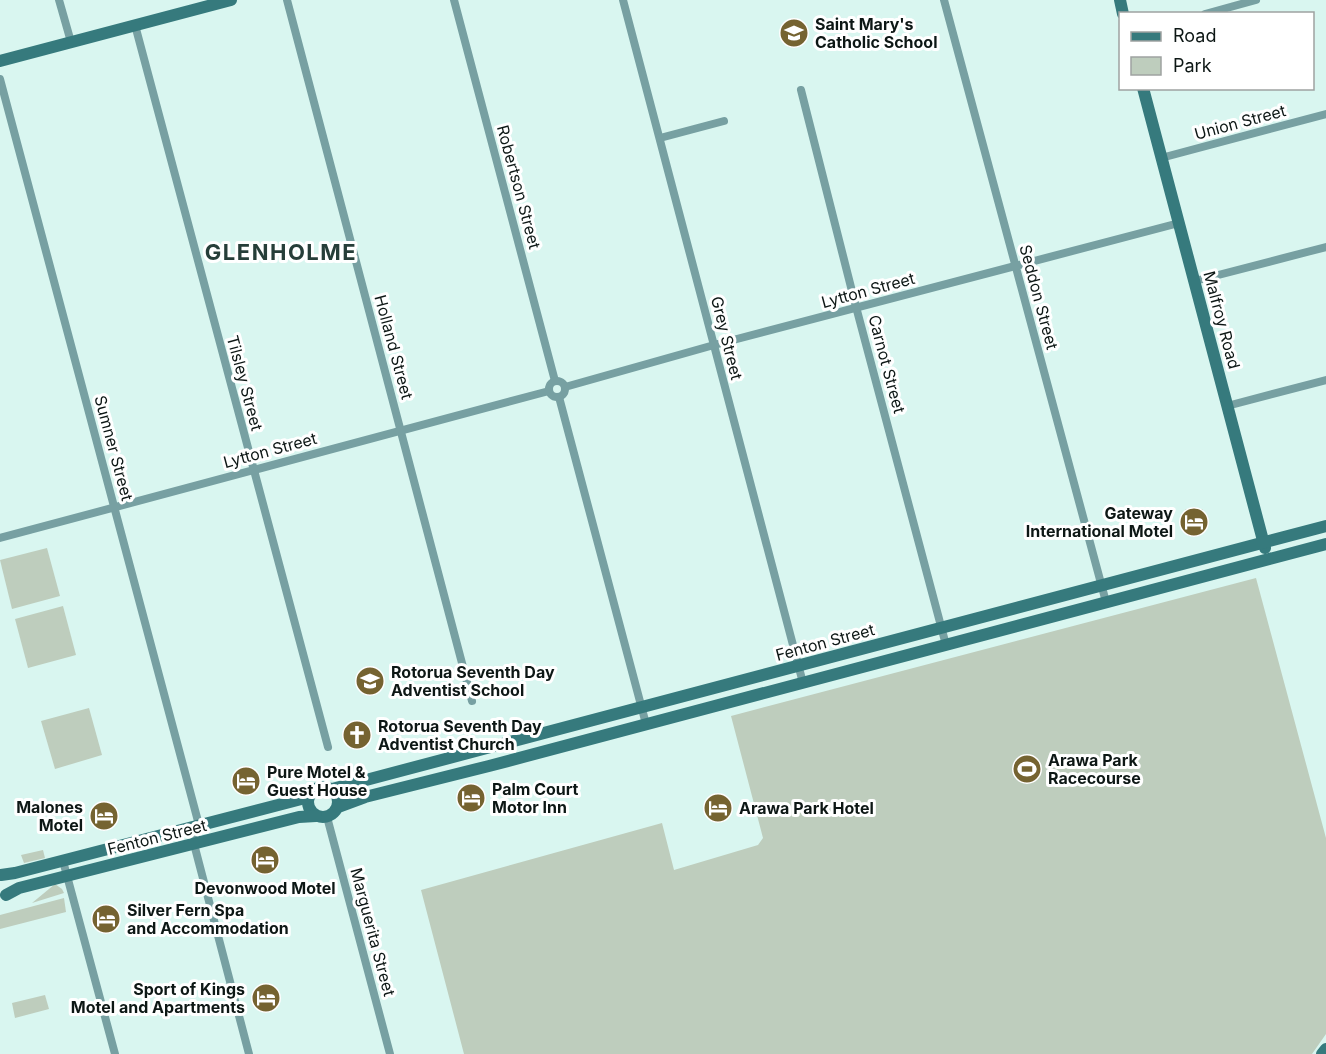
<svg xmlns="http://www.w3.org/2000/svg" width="1326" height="1054" font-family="Inter,sans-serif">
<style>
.green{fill:#becdbd}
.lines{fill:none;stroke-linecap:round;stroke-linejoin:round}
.street{stroke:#77a0a2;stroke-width:8}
.secondary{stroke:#367a7d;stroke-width:12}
.labels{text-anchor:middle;stroke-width:6;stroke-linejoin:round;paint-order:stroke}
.poi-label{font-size:16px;font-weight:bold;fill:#0d1715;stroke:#fff;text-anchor:start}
.street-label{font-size:16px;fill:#0d1715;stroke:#fff}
.district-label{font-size:22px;font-weight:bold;letter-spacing:1.5px;fill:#263e39;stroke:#fff}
</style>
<rect width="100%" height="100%" fill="#d9f6f0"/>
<g class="green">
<polygon points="47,548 60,596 12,609 0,560"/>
<polygon points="1256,578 1326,838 1326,1034 1312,1054 464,1054 421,890 662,823 674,870 758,845 763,838 731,716"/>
<polygon points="63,606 76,655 28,668 15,619"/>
<polygon points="89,708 102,755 55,769 41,721"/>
<polygon points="43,850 45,858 24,863 21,855"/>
<polygon points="55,884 62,889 64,893 32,903"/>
<polygon points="64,898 66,912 0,929 0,915"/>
<polygon points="45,995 49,1009 15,1018 12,1003"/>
</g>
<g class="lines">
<g class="street">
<polyline points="59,0 71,42"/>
<polyline points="287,0 472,701"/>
<polyline points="454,0 555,381"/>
<polyline points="623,0 803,683"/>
<polyline points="944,0 1106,602"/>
<polyline points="1205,14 1256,0"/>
<polyline points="135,25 328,747"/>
<polyline points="0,79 199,825 194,844 249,1054"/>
<polyline points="801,90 855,303 946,645"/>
<polyline points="660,138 724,121"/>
<polyline points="1161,158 1326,114"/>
<polyline points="1195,281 1326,247"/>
<circle cx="557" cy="389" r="8"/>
<polyline points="565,387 714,345 1179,223"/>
<polyline points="559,397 646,724"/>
<polyline points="1227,406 1326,380"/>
<polyline points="0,538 549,391"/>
<polyline points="327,817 390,1054"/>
<polyline points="63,861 115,1054"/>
</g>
<g class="secondary">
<polyline points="1120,0 1123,14"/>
<polyline points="0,61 231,0"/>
<polyline points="1143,88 1265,548"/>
<circle cx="323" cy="802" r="15"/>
<polyline points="332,789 1326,526"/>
<polyline points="338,807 365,797 489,766 1326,544"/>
<polyline points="1,875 15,873 309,797"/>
<polyline points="6,895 19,888 299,817 316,816"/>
<polyline points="1322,1054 1326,1049"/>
</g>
</g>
<defs>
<g id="school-disc" transform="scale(1.5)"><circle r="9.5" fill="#756331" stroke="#fff"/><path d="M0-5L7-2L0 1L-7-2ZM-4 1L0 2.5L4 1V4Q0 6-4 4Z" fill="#fff"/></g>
<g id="hotel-disc" transform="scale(1.5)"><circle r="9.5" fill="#756331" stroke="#fff"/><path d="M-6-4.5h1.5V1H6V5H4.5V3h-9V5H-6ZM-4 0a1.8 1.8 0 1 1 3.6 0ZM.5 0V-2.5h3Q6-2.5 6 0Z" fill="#fff"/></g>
<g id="church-disc" transform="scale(1.5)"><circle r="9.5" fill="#756331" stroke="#fff"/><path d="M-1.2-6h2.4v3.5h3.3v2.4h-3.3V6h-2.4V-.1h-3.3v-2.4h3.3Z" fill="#fff"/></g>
<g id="stadium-disc" transform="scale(1.5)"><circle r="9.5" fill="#756331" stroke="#fff"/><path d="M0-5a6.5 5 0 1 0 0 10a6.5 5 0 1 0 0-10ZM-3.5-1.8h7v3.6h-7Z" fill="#fff"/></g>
</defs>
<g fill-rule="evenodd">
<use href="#school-disc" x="794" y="33"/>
<use href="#hotel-disc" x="1194" y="522"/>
<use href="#school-disc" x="370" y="681"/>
<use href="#church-disc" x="357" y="735"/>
<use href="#stadium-disc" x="1027" y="769"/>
<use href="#hotel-disc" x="246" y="781"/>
<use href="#hotel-disc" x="471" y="798"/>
<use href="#hotel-disc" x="718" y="808"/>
<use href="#hotel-disc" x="104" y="816"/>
<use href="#hotel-disc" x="265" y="860"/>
<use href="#hotel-disc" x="106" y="919"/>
<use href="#hotel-disc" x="266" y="998"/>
</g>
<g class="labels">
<g class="poi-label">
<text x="815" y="30">Saint Mary's<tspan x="815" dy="18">Catholic School</tspan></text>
<text x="1173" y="519" text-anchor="end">Gateway<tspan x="1173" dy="18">International Motel</tspan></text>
<text x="391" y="678">Rotorua Seventh Day<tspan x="391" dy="18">Adventist School</tspan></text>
<text x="378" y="732">Rotorua Seventh Day<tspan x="378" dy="18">Adventist Church</tspan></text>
<text x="1048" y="766">Arawa Park<tspan x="1048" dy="18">Racecourse</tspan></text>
<text x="267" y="778">Pure Motel &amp;<tspan x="267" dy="18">Guest House</tspan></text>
<text x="492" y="795">Palm Court<tspan x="492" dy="18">Motor Inn</tspan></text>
<text x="83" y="813" text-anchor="end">Malones<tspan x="83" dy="18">Motel</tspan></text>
<text x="739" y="814">Arawa Park Hotel</text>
<text x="265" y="894" text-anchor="middle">Devonwood Motel</text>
<text x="127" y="916">Silver Fern Spa<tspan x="127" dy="18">and Accommodation</tspan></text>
<text x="245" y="995" text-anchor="end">Sport of Kings<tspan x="245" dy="18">Motel and Apartments</tspan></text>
</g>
<g class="street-label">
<text transform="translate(1240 122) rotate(-15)" y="6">Union Street</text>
<text transform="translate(519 187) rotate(75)" y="6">Robertson Street</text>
<text transform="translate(868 290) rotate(-15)" y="6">Lytton Street</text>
<text transform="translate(1039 297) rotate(75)" y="6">Seddon Street</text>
<text transform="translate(1222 320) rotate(75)" y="6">Malfroy Road</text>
<text transform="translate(727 338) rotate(76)" y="6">Grey Street</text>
<text transform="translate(394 347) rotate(75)" y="6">Holland Street</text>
<text transform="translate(887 364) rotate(75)" y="6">Carnot Street</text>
<text transform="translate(245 383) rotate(75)" y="6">Tilsley Street</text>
<text transform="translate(114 448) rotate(75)" y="6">Sumner Street</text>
<text transform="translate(270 450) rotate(-15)" y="6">Lytton Street</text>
<text transform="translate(825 642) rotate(-15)" y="6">Fenton Street</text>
<text transform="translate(157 837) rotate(-14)" y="6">Fenton Street</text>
<text transform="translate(373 932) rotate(75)" y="6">Marguerita Street</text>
</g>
<g class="district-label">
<text x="281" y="260">GLENHOLME</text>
</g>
</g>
<rect x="1119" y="12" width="195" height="78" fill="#ffffff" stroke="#9ea2a1" stroke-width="1.5"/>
<rect x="1131" y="32" width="30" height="9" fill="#367a7d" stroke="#9ea2a1" stroke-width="1.5"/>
<text x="1173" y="42" font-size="18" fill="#0d1715">Road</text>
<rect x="1131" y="57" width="30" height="18" fill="#becdbd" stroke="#9ea2a1" stroke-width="1.5"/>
<text x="1173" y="72" font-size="18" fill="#0d1715">Park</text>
</svg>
